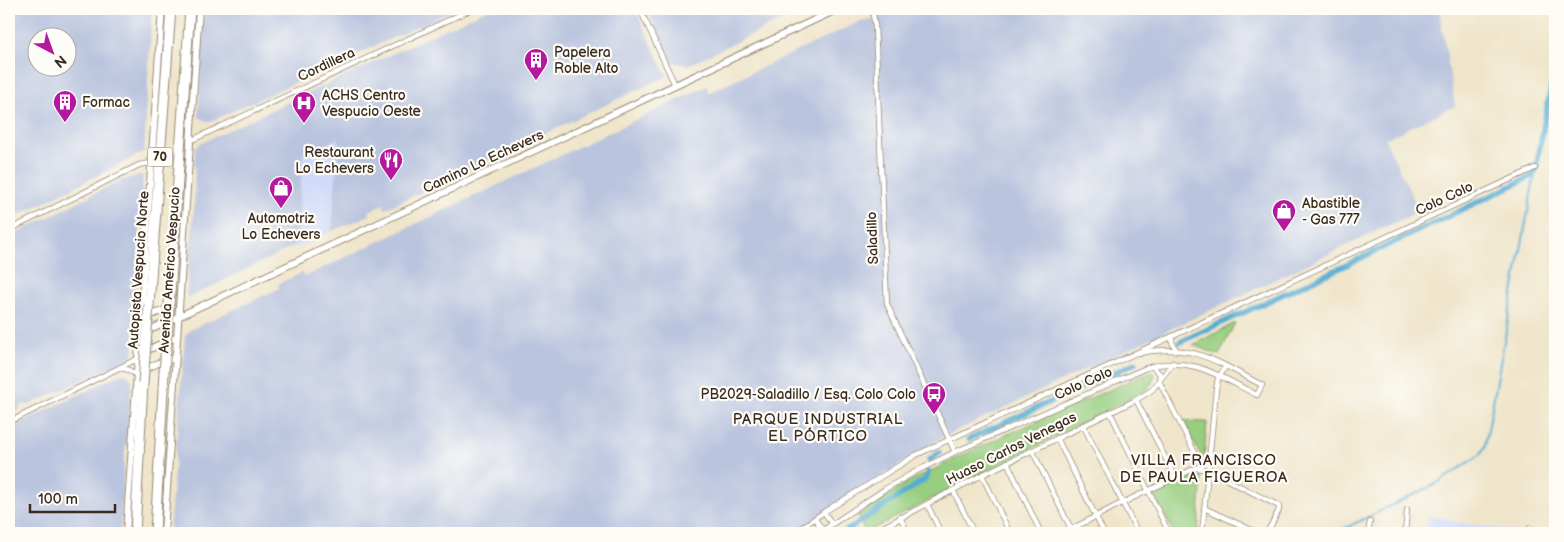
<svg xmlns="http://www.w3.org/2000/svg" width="1564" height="542" font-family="'Balsamiq Sans',sans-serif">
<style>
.built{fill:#d0daf9}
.industrial{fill:#bac4de;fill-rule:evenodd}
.green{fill:#98ce80;stroke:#6a7c4f}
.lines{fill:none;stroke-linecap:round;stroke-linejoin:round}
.stream{stroke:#55acd2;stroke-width:2}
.canal{stroke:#55acd2;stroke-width:5.5}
.street-casing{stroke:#958874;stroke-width:6}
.secondary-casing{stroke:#958874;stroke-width:8}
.highway-casing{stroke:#958874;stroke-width:11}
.street{stroke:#fff;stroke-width:4.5}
.secondary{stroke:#fff;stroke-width:6}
.highway{stroke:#fff;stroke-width:9}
.highway-bridge-casing{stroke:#958874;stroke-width:11;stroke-linecap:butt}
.highway-bridge{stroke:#fff;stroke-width:9}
.labels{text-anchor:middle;stroke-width:4.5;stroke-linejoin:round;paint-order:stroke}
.shield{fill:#fdfcf7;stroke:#75695f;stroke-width:1}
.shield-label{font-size:12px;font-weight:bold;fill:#3b2a1e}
.poi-label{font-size:14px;fill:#3b2a1e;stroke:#fdfcf7;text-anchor:start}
.street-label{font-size:14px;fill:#3b2a1e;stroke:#fdfcf7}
.neighbourhood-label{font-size:15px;letter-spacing:1px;fill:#3b2a1e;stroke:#fdfcf7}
</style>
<rect width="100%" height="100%" fill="#fdfcf7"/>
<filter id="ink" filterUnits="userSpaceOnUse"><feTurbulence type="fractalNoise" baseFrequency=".02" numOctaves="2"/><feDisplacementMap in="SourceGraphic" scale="10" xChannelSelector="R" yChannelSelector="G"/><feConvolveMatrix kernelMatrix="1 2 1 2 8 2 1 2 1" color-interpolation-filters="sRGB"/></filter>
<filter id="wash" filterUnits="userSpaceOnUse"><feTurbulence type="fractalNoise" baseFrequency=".0096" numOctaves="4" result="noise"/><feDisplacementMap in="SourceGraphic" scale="20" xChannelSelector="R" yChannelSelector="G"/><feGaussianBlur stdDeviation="1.12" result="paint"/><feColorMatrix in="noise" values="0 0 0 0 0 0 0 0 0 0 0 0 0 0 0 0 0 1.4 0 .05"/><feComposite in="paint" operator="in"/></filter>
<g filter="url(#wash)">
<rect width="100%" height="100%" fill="#efe5ca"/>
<g class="built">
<polygon points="305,94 328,143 340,138 332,231 296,248 303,155"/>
<polygon points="1428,517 1448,518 1454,522 1519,532 1517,533 1426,533"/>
</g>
<g class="industrial">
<path d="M 9,9 L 152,9 L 144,152 L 9,220 ZM 38,38 L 68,38 L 68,68 L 38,68 Z"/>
<polygon points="205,9 456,9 209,122 198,117"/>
<polygon points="488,9 635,9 667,76 385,209 383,204 369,211 370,215 332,231 339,138 303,155 296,245 188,298 186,296 194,209 195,149 199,144"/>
<polygon points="647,9 805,9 688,65 672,62"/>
<polygon points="896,9 1439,9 1455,106 1385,139 1419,211 939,439 794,533 169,533 185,336 192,329 280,288 278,284 302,273 304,277 707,86 708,93 863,20 867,21"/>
<polygon points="143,174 133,357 29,405 26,404 20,407 19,410 9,415 9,237 119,181"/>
<polygon points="127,373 132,381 124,461 120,533 9,533 9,429 120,374"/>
</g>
<g class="green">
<polygon points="1235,323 1219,355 1193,345"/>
<polygon points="1152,371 1155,375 1153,381 1146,390 865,533 858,515 908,482 990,442"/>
<polygon points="1183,421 1207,422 1204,457 1202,458"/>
<polygon points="1199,471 1202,471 1198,533 1174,533 1154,495 1156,491"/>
</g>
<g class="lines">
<polyline class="stream" points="1335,533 1436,484 1481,454 1485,446 1535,173"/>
<g class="canal">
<polyline points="1180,342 1355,261 1532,176 1535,173 1555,65"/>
<polyline points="969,439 1135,363"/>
<polyline points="929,460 939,453"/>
<polyline points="843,533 924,480 928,475 928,471"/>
</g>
</g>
</g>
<g filter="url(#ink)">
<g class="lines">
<g class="street-casing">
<g id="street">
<polyline points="640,9 675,85"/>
<polyline points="872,9 875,26 887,304 955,452"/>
<polyline points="190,141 472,9"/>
<polyline points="9,230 139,165 151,163"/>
<polyline points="1172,336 1172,342 1176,350"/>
<polyline points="1152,366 1160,374 1159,381 1201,465"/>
<polyline points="121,368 129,370 136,375"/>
<polyline points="1136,400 1175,477"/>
<polyline points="1110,412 1169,533"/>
<polyline points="9,422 137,359"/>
<polyline points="1083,425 1138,533"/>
<polyline points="1057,438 1104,533"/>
<polyline points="1032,450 1073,533"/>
<polyline points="1007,462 1041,533"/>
<polyline points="1197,468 1208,470 1279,506 1279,510 1267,533"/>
<polyline points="982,475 1010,533"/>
<polyline points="953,490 974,533"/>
<polyline points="927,504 941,533"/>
<polyline points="1204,508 1258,533"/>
<polyline points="824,512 832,524"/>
<polyline points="900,517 908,533"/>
<polyline points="815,519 823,530"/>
<polyline points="794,533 824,512 916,455 1535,168"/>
<path d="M 819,533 L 885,489 L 915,472 L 955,452 L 1146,368 C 1189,354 1219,376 1257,395 L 1262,385 C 1217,362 1192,342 1139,353"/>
<polyline points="872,533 982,475 1136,400 1152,390 1173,363"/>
<polyline points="1064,533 1116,506 1208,462"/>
<polyline points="1202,533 1216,389 1218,379 1225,367"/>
<polyline points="1368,533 1370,522"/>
<polyline points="1405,533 1407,510"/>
<polyline points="1525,533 1530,528"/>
</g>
</g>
<g class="secondary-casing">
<g id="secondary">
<polyline points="146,317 172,307"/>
<polyline points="139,335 838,9"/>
<polyline points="143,352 176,337"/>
<polyline points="142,371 158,363 175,358"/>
<polyline points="126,533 162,9"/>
<polyline points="164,533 199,9"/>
</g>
</g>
<g class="highway-casing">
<g id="highway">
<polyline points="170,294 190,9"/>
<polyline points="149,305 171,9"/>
<polyline points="135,533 143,383"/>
<polyline points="155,533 164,372"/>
</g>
</g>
<use href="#street" class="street"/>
<use href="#secondary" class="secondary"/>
<use href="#highway" class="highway"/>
<g class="highway-bridge-casing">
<g id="highway-bridge">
<polyline points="164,372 170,294"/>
<polyline points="143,383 149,305"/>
</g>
</g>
<use href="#highway-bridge" class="highway-bridge"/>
</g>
</g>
<defs>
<g id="building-pin" transform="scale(1.25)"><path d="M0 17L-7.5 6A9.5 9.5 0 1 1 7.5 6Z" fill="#b5179e" stroke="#fdfcf7"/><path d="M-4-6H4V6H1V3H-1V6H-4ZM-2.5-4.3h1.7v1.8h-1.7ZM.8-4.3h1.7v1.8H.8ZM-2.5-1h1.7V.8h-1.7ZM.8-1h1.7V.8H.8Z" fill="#fff"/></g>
<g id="hospital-pin" transform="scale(1.25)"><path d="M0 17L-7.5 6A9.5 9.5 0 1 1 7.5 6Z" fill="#b5179e" stroke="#fdfcf7"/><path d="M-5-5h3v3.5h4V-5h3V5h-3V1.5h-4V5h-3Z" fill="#fff"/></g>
<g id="restaurant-pin" transform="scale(1.25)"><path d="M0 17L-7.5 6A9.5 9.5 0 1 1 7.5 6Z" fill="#b5179e" stroke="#fdfcf7"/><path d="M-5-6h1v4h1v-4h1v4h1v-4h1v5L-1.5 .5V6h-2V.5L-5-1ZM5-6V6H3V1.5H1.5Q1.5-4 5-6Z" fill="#fff"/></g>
<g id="shop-pin" transform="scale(1.25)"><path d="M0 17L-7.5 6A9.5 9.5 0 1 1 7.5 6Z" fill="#b5179e" stroke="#fdfcf7"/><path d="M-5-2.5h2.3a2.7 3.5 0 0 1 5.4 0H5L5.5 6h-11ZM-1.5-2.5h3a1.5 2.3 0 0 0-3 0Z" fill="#fff"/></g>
<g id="bus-pin" transform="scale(1.25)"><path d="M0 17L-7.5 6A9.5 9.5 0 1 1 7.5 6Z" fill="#b5179e" stroke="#fdfcf7"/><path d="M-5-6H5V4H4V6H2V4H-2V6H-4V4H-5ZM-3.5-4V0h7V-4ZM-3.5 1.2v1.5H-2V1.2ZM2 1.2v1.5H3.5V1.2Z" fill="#fff"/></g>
</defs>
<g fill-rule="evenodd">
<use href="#building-pin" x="536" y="60"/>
<use href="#building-pin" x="65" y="102"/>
<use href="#hospital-pin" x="304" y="103"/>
<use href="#restaurant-pin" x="391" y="160"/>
<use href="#shop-pin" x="281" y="188"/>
<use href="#shop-pin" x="1284" y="211"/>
<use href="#bus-pin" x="934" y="394"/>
</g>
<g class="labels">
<rect class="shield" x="147.5" y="147.5" width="25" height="19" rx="4"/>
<g class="shield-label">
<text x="160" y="161">70</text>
</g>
<g class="poi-label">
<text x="554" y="57">Papelera<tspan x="554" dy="16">Roble Alto</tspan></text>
<text x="322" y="100">ACHS Centro<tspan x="322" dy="16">Vespucio Oeste</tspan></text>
<text x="82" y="107">Formac</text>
<text x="374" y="157" text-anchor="end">Restaurant<tspan x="374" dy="16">Lo Echevers</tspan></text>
<text x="1302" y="208">Abastible<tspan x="1302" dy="16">- Gas 777</tspan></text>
<text x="281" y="223" text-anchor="middle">Automotriz<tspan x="281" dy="16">Lo Echevers</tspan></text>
<text x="916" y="399" text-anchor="end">PB2029-Saladillo / Esq. Colo Colo</text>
</g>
<g class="street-label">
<text transform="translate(326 64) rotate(-25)" y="5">Cordillera</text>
<text transform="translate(483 161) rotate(-25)" y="5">Camino Lo Echevers</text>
<text transform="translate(1444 198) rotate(-25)" y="5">Colo Colo</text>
<text transform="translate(872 238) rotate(-92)" y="5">Saladillo</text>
<text transform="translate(138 270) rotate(-86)" y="5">Autopista Vespucio Norte</text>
<text transform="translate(169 270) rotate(-86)" y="5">Avenida Américo Vespucio</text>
<text transform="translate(1083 383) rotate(-24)" y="5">Colo Colo</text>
<text transform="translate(1011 448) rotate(-27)" y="5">Huaso Carlos Venegas</text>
</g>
<g class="neighbourhood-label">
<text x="818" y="424">PARQUE INDUSTRIAL<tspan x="818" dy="17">EL PÓRTICO</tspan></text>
<text x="1204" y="465">VILLA FRANCISCO<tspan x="1204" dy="17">DE PAULA FIGUEROA</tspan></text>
</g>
</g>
<rect width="1564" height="542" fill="none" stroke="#fdfcf7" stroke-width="30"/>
<g transform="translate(52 52) rotate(139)"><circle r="24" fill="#fdfcf7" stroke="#afa8a0"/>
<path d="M0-4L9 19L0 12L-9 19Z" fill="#b5179e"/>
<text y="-8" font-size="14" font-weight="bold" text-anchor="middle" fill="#3b2a1e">N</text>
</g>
<path d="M30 504v8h85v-8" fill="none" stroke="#3b2a1e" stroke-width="2.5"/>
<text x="38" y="504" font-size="15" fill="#3b2a1e" stroke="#fdfcf7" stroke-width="4" paint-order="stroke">100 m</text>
</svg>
